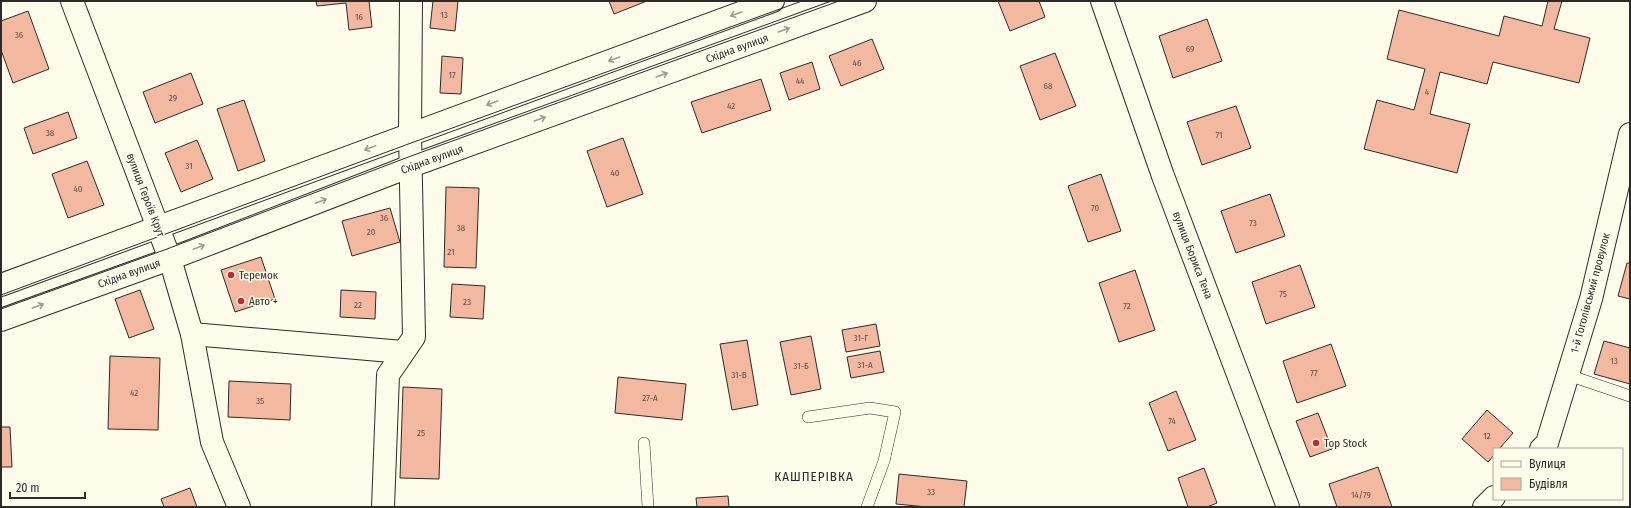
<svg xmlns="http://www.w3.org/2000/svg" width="1631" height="508" font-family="'Fira Sans Condensed',sans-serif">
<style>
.building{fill:#f2b8a0;stroke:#2b2b2b}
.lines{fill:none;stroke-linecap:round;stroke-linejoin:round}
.service-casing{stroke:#2b2b2b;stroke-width:12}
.minor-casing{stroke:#2b2b2b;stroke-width:24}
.tertiary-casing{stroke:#2b2b2b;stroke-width:24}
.service{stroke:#fdfbea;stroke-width:11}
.minor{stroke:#fdfbea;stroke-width:22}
.tertiary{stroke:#fdfbea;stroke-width:22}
.tram{stroke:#2b2b2b;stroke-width:1}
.oneway{stroke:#9e9d94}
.poi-dot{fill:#c62828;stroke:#fdfbea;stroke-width:1.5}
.labels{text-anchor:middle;stroke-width:3;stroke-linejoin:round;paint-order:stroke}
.number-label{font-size:9px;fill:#5d4e48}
.street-label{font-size:11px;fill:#2b2b2b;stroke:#fdfbea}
.poi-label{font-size:11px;fill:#2b2b2b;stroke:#fdfbea;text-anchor:start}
.quarter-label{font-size:13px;letter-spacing:1px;fill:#2b2b2b;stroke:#fdfbea}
</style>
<rect width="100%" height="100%" fill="#fdfbea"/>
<g class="building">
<polygon points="316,1 369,1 372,27 349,30 346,3 317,6"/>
<polygon points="433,1 458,1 455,31 430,28"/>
<polygon points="609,1 647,1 614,14"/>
<polygon points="998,1 1039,1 1045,17 1010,31"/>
<polygon points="1548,1 1562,1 1554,29 1590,38 1579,83 1493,62 1487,84 1440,72 1430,114 1470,124 1457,173 1364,149 1377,100 1414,110 1425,69 1387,59 1399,10 1499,36 1504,16 1542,26"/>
<polygon points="28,11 49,69 13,83 1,50 1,21"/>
<polygon points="1207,19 1222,61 1173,78 1159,36"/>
<polygon points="872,39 884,69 841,86 829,56"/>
<polygon points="1055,53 1076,106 1040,120 1020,66"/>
<polygon points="442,56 463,58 461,94 440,93"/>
<polygon points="812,62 820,89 789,100 780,73"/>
<polygon points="191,73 203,104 155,123 143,92"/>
<polygon points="761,79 771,110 702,133 691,102"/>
<polygon points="244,100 265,161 238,171 217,109"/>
<polygon points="1236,106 1251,148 1202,165 1187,122"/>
<polygon points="68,112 77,138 33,154 24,128"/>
<polygon points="623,138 643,194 607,207 587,151"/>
<polygon points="197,140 213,179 181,192 165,153"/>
<polygon points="87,161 104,205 68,218 52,174"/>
<polygon points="1101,174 1121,231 1088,242 1068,186"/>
<polygon points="446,187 479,188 476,268 444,267"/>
<polygon points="1270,194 1285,236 1236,253 1221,211"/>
<polygon points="390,208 400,242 352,256 342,221"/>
<polygon points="261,257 275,299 235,312 221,270"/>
<polygon points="1627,263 1630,263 1630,299 1618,296"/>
<polygon points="1300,265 1315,307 1266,324 1252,282"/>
<polygon points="1135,270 1155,330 1119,342 1099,283"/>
<polygon points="452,284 485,286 483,319 450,317"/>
<polygon points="140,290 154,329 129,338 115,299"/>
<polygon points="341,290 376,292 375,319 340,317"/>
<polygon points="876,324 880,346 846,352 842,330"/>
<polygon points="811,336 821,389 791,395 780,342"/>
<polygon points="747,340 758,405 732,410 720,344"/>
<polygon points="1604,341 1630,348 1630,384 1594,374"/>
<polygon points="1331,344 1346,386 1297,403 1283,361"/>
<polygon points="880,351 884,372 851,378 847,357"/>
<polygon points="110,356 160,358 158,430 108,429"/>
<polygon points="618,377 686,384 682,420 615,413"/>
<polygon points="229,381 291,384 290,420 228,417"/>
<polygon points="403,387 442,389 439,479 400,478"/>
<polygon points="1176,391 1196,440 1168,451 1149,403"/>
<polygon points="1487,410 1513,433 1499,449 1494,449 1494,455 1488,462 1462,439"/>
<polygon points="1318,413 1332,449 1310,457 1296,421"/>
<polygon points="1,427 10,427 12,467 1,467"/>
<polygon points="1378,467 1392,507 1337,507 1329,484"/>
<polygon points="1204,468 1217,503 1207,507 1188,507 1178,478"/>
<polygon points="899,474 967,481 964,507 927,507 896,504"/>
<polygon points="190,488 197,507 164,507 161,499"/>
<polygon points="728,496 729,507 697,507 696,498"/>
</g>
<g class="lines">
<g class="service-casing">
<g id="service">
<polyline points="1568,375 1630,396"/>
<polyline points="808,417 870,408 895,412 884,461 867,507"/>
<polyline points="644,443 648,507"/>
</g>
</g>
<g class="minor-casing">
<g id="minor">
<polyline points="72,1 170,259 192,334 212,442 239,507"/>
<polyline points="192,334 403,352"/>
<polyline points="1541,449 1547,443 1591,299 1630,134"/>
<polyline points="383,507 388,375 414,337 410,133 411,1"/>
<polyline points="1484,507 1494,497"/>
</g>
</g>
<g class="tertiary-casing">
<g id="tertiary">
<polyline points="1102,1 1163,176 1288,507"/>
<polyline points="1,285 773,1"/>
<polyline points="1,320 170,259 411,166 865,1"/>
</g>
</g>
<use href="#service" class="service"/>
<use href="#minor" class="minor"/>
<use href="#tertiary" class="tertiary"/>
<g class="tram">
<polyline points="1,295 411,143 802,1"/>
<polyline points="1,309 167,249 411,156 839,1"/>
</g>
</g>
<defs><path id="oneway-shaft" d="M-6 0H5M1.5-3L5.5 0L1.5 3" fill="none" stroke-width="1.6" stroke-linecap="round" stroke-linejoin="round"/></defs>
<g class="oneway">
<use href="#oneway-shaft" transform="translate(736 14) rotate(160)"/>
<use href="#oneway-shaft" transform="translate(784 30) rotate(-20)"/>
<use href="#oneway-shaft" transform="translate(614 59) rotate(160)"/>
<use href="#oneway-shaft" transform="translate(662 75) rotate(-20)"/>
<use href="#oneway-shaft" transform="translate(492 103) rotate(160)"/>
<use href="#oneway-shaft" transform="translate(540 119) rotate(-20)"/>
<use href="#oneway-shaft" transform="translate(370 148) rotate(159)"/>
<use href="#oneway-shaft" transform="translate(321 201) rotate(-21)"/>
<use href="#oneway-shaft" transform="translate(199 247) rotate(-21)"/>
<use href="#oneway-shaft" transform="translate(38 306) rotate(-20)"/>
</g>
<g class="poi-dot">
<circle cx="231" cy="275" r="4"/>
<circle cx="241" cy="301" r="4"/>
<circle cx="1316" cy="443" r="4"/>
</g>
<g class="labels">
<g class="number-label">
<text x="444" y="18">13</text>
<text x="359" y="20">16</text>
<text x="19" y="38">36</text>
<text x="1190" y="52">69</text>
<text x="857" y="66">46</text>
<text x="452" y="78">17</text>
<text x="800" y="84">44</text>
<text x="1048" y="89">68</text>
<text x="1427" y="95">4</text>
<text x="173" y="101">29</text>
<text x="731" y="109">42</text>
<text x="50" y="136">38</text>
<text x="1219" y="138">71</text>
<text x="189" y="169">31</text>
<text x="615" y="176">40</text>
<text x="78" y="192">40</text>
<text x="1095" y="211">70</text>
<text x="384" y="221">36</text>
<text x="1253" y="226">73</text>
<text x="461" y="231">38</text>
<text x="371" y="235">20</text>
<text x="451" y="255">21</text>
<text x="1283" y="297">75</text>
<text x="467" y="305">23</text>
<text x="358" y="308">22</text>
<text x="1127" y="309">72</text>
<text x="861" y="341">31-Г</text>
<text x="1614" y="364">13</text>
<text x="865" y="368">31-А</text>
<text x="801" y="369">31-Б</text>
<text x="1314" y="376">77</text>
<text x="739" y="378">31-В</text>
<text x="134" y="396">42</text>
<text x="650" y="401">27-А</text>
<text x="260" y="404">35</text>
<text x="1172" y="424">74</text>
<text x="421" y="436">25</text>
<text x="1487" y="439">12</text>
<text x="931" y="495">33</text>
<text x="1361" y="498">14/79</text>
</g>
<g class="street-label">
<text transform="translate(737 48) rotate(-20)" y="4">Східна вулиця</text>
<text transform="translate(432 159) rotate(-20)" y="4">Східна вулиця</text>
<text transform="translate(146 195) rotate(69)" y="4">вулиця Героїв Крут</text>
<text transform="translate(1193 255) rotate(69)" y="4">вулиця Бориса Тена</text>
<text transform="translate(129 273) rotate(-20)" y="4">Східна вулиця</text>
<text transform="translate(1590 293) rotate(-75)" y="4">1-й Гоголівський провулок</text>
</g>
<g class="poi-label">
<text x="239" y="279">Теремок</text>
<text x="249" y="305">Авто +</text>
<text x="1324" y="447">Top Stock</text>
</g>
<g class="quarter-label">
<text x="814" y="481">КАШПЕРІВКА</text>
</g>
</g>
<rect width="1631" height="508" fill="none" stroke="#2b2b2b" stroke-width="4"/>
<rect x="1493" y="448" width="130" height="52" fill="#fdfbea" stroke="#a9a89e"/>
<rect x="1501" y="461" width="20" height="6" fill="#fdfbea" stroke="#a9a89e"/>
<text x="1529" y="468" font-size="12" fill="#2b2b2b">Вулиця</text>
<rect x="1501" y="478" width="20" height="12" fill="#f2b8a0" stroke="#a9a89e"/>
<text x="1529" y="488" font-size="12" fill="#2b2b2b">Будівля</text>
<path d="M10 492v6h75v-6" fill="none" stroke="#2b2b2b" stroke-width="2"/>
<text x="16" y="492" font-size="12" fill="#2b2b2b" stroke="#fdfbea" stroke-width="3" paint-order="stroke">20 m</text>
</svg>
